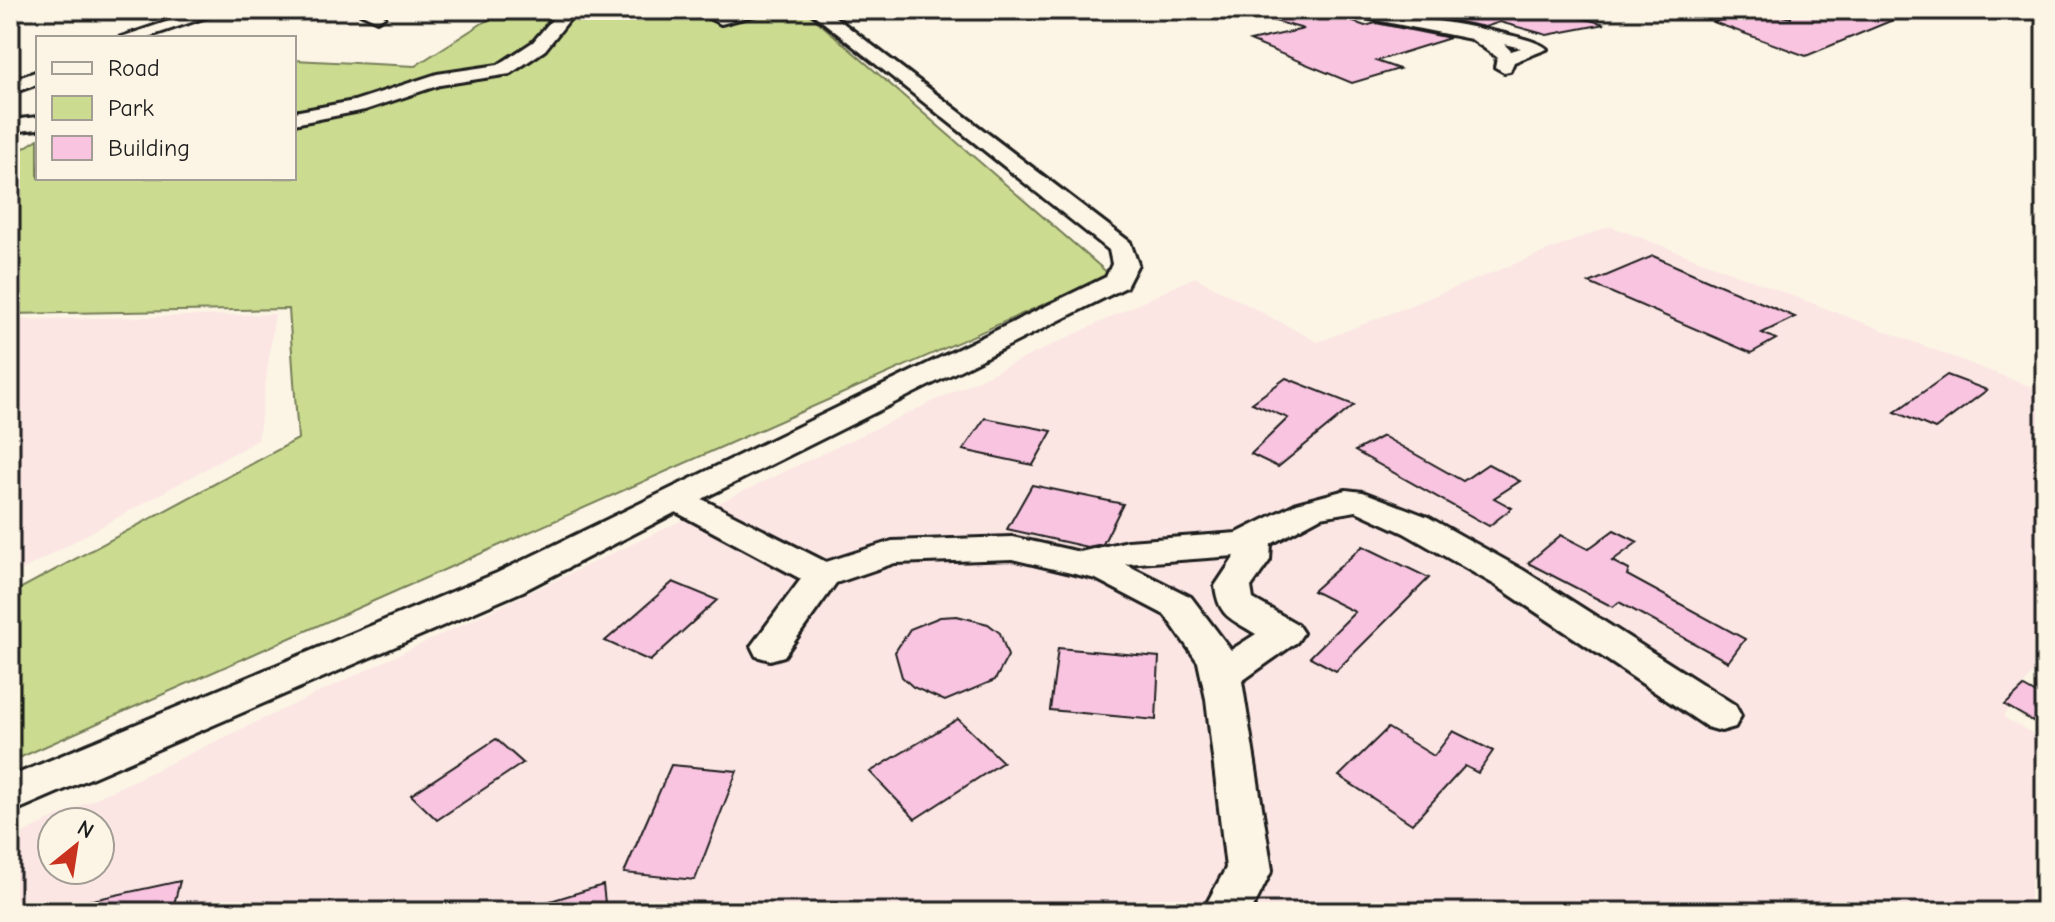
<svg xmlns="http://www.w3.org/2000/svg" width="2055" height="922" font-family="'Comic Neue',sans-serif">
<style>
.built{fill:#fbe6e4;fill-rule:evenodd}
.green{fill:#cbdc90;stroke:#747c56;stroke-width:2}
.building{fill:#f8c4e0;stroke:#1c1c1c;stroke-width:2}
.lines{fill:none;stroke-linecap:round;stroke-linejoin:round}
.street-casing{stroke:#1c1c1c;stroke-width:6}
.street{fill:#fcf5e5;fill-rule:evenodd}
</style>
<rect width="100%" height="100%" fill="#fcf5e5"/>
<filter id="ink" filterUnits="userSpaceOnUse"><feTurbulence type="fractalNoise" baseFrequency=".0125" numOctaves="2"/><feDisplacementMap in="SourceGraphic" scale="16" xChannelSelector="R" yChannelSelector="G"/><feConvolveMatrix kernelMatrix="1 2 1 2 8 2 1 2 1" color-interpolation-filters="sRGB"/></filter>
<g filter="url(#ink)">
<g class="built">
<path d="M 1610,226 L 2045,392 L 2045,654 L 2003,717 L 2045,740 L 2045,912 L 10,912 L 10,839 L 1195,277 L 1318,342 ZM 52,822 L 100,822 L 100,870 L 52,870 Z"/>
<polygon points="275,314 258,440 10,577 10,320"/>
</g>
<polygon class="green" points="503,10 787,10 808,13 1110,275 10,762 10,594 298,439 289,309 10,314 10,157 38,139 38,178 294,178 294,60 415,66"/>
<g class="building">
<polygon points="1261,10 1320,10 1365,26 1376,23 1450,38 1376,61 1399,69 1352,83 1250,41 1304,29 1260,17"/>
<polygon points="1400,10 1550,10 1605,24 1547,35 1500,22 1485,27"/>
<polygon points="1758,10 1791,18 1792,10 1917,10 1806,56 1713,22"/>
<polygon points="1653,256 1710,281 1795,317 1762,333 1776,339 1751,353 1589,283"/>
<polygon points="1947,375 1987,390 1935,429 1895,412"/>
<polygon points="1286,378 1354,405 1278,467 1251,454 1288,418 1252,403"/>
<polygon points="985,418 1052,431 1033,465 963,450"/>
<polygon points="1383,436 1463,481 1488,464 1520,481 1494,498 1512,508 1489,526 1355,451"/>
<polygon points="1032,485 1123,504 1103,544 1087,547 1007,529"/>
<polygon points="1614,530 1638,542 1612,561 1629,570 1627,575 1745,639 1728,662 1619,602 1613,607 1528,563 1561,535 1588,549"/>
<polygon points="1363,546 1429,578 1336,671 1310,657 1355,612 1313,591"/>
<polygon points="673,582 717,600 650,661 605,641"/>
<polygon points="957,616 988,624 1000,633 1008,656 995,680 945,701 913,687 902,677 895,652 910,629 940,617"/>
<polygon points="1058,648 1159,657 1156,720 1050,710"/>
<polygon points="2024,687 2045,699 2045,728 2005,705"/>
<polygon points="958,719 1003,762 915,819 870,772"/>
<polygon points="1388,728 1434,756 1453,731 1493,751 1478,773 1465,766 1412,824 1339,776"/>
<polygon points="496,739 523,763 437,820 411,795"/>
<polygon points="671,765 737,771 695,880 624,873"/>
<polygon points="180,881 172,912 89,912 88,901"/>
<polygon points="603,885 606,912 535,912 534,906"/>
</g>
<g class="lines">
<g class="street-casing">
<g id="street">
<polygon points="202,10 227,10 145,38 118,38"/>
<polygon points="354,10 377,10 385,16 377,21"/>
<polygon points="560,10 577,10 545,50 510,74 440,85 365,110 294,124 294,112 354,101 437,74 498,65 533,42"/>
<polygon points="693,10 727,13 775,10 721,24"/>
<path d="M 808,10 L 826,10 L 1130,242 L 1138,264 L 1126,287 L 702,499 L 826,562 L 892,541 L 1012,537 L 1080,552 L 1128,541 L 1237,533 L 1297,503 L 1346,490 L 1363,492 L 1428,517 L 1523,570 L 1735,705 L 1741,716 L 1735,727 L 1721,731 L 1707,727 L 1497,586 L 1404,533 L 1356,511 L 1321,517 L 1271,544 L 1270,560 L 1251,587 L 1253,599 L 1297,624 L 1303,633 L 1297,642 L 1242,681 L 1272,870 L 1251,912 L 1202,912 L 1226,868 L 1206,699 L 1198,662 L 1165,615 L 1096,579 L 1012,559 L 895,563 L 836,583 L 784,656 L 770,660 L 756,656 L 751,646 L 801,579 L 676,512 L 523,591 L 10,813 L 10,777 L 497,573 L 1106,277 L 1112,264 L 1109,250 ZM 1235,556 L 1215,586 C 1219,617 1230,618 1256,634 L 1231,650 L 1191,597 L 1125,564 Z"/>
<path d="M 1343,10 C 1373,10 1531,32 1547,49 L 1514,62 L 1510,71 L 1504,72 L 1495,67 L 1497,57 L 1471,39 L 1351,15 ZM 1504,44 L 1521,48 L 1511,51 Z"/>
<polygon points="38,71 38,84 10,94 10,81"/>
<polygon points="38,117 38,129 10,132 10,120"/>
</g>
</g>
<use href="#street" class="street"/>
</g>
</g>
<rect width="2055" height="922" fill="none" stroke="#fcf5e5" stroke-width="40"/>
<rect x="20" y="20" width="2015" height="882" fill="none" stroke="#1c1c1c" stroke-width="3" filter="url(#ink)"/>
<rect x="36" y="36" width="260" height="144" fill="#fcf5e5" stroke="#a29e95" stroke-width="2"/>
<rect x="52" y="62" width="40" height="12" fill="#fcf5e5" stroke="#a29e95" stroke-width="2"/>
<text x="108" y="76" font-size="24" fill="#1c1c1c">Road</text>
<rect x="52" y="96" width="40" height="24" fill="#cbdc90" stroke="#a29e95" stroke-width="2"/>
<text x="108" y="116" font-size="24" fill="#1c1c1c">Park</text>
<rect x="52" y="136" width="40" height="24" fill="#f8c4e0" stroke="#a29e95" stroke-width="2"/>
<text x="108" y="156" font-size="24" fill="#1c1c1c">Building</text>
<g transform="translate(76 846) rotate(30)"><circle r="38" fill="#fcf5e5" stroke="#a29e95" stroke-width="2"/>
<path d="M0-6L14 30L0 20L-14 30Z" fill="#c8321e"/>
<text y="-12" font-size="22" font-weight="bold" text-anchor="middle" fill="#1c1c1c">N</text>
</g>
</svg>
